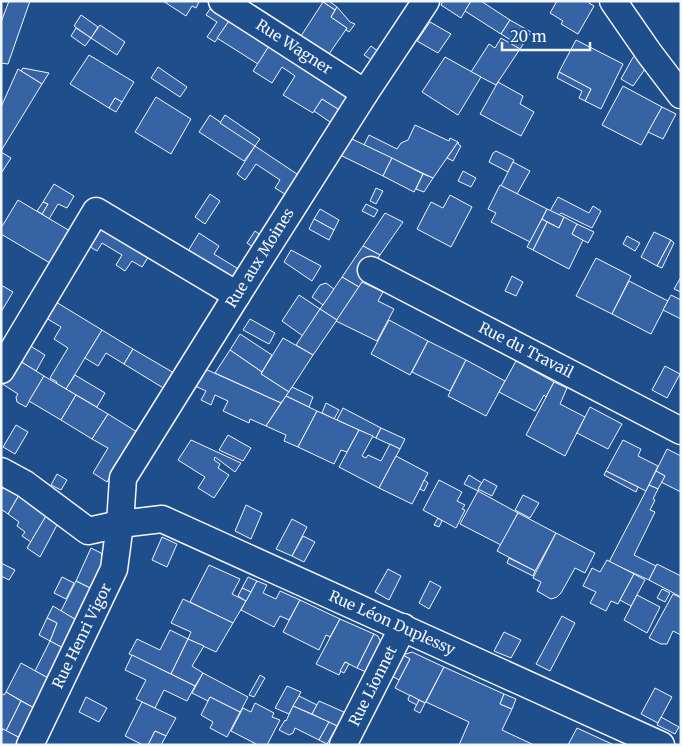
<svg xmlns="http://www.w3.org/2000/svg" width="682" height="746" font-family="Merriweather,serif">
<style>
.building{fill:#3563a3;stroke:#f2f6ff}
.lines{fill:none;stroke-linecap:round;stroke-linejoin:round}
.minor-casing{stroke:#f2f6ff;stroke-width:29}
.minor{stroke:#1f4e8c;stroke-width:26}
.labels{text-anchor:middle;stroke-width:4;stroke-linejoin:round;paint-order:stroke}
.street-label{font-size:15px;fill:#f2f6ff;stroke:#1f4e8c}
</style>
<rect width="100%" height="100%" fill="#1f4e8c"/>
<g class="building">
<polygon points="9,1 30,1 8,64 1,63 1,22"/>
<polygon points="163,1 198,1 199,2 196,8 192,6 186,16"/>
<polygon points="323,1 329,1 337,7 335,10 323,2"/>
<polygon points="443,1 471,1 461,18 441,5"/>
<polygon points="471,1 481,1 510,20 501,34 465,11"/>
<polygon points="557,1 590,1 589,3 594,6 578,34 561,24 563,21 550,13"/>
<polygon points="323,2 335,10 331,17 347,28 329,54 301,36"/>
<polygon points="337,7 350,22 355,24 349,32 346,30 347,28 331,17"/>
<polygon points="210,9 229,21 215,42 207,37 217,22 206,15"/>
<polygon points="81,15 98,27 91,38 74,26"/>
<polygon points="510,20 531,32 520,49 512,45 514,42 501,34"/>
<polygon points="229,21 269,46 258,64 217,38"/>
<polygon points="430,22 451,34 438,53 417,41"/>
<polygon points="100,25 125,42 117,55 91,38"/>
<polygon points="76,28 91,38 85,46 71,36"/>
<polygon points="501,38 520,49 496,85 471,72 489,44 495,48"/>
<polygon points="576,40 623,64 601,109 585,101 591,89 559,72"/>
<polygon points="269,46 349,97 341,111 322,99 313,113 283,95 295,76 282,67 272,83 253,71"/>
<polygon points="371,46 379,52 373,61 364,55"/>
<polygon points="89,55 134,82 122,102 115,98 109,108 70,84"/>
<polygon points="635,55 645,69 633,86 621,79 632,59"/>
<polygon points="445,57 481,77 458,115 422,92"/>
<polygon points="158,67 187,87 180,97 151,78"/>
<polygon points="23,68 49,73 42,84 21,71"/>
<polygon points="18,69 42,84 1,151 1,107"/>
<polygon points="559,72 591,89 585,101 579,98 582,91 557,78"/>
<polygon points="498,82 523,96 520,104 534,112 521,136 480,114"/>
<polygon points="623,86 662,107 641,145 602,125"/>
<polygon points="156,97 191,119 171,154 135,132"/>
<polygon points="115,98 122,102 116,112 109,108"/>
<polygon points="322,99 341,111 333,124 314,111"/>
<polygon points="662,107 676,114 663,139 648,132"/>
<polygon points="210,115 255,146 244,161 199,132"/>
<polygon points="225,115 260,139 255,146 220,123"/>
<polygon points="415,125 449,141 450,138 458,142 433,178 364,145 369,135 397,149 401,143 408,140"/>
<polygon points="350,138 392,158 383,176 340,155"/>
<polygon points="458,142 459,145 461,146 453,161 447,158"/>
<polygon points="255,146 300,176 288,196 275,188 280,180 256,164 245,180 237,174"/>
<polygon points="496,151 514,160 508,172 489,162 493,153"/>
<polygon points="1,152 11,158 2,172 1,171"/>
<polygon points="392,158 423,174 414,192 383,176"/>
<polygon points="513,162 530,171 517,194 501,186"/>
<polygon points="463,171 476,178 471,187 458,181"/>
<polygon points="423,174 433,178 424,192 416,189"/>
<polygon points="54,184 74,196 67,208 58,204 49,219 42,214 48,204 43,202"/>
<polygon points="500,185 547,209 530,242 491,222 496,213 488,209"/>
<polygon points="376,188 383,191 376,204 370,201"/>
<polygon points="210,194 220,201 205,224 195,217"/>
<polygon points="450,195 472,207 451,247 417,229 431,202 443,208"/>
<polygon points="558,197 589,213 593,206 601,211 592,228 561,213 559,215 550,211"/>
<polygon points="18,200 75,234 55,266 1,234 1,228"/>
<polygon points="43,202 48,204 42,214 37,211"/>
<polygon points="366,204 378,210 374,217 362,211"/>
<polygon points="320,209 339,220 334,230 314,219"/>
<polygon points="547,209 564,217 559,228 542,219"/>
<polygon points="385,213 403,222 380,255 363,246"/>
<polygon points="564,217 577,224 572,234 583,240 569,269 533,250 547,222 559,228"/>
<polygon points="314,219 334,230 329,240 309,229"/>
<polygon points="542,219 547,222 533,250 527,247"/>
<polygon points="577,224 594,232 588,243 572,234"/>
<polygon points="101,226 152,251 142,267 132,261 125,271 116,265 122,255 102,243 97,251 84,243"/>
<polygon points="255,231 262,236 254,248 247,243"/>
<polygon points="654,232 671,240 657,266 641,257"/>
<polygon points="199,233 219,246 214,254 240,270 230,282 185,256"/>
<polygon points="627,236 640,243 635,251 623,244"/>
<polygon points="671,240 674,243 662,268 657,266"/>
<polygon points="363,246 380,255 359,287 342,277"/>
<polygon points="291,250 321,266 312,281 284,262"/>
<polygon points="596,258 631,276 612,314 576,296"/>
<polygon points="512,276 523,282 516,296 505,291"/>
<polygon points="342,277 359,287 337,320 320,309"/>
<polygon points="681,277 681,292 674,289"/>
<polygon points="629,281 668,301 651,334 612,314"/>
<polygon points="362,282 383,292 378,301 394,309 377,341 336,321"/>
<polygon points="326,283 334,289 323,305 312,297 320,285"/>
<polygon points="1,285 13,292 1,312"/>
<polygon points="299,295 320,309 303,336 282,321"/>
<polygon points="671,295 681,300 681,319 663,310"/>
<polygon points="51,299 102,330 66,389 56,383 57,382 50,378 68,348 54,339 61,327 41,315"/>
<polygon points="320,309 337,320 313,355 296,345"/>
<polygon points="250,319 275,333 269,344 243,330"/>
<polygon points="389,320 428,341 410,375 371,354"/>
<polygon points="102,330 133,349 124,364 106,353 98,366 85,358"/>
<polygon points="240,334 272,355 262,372 230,350"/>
<polygon points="283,338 313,355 289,392 261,374"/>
<polygon points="428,341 466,360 450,391 412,372"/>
<polygon points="24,342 45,355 36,371 15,358"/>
<polygon points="133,349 174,373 165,389 124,364"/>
<polygon points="230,350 262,372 261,374 289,392 281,403 215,373"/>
<polygon points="15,358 44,376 26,407 17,402 16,397 18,394 1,383 1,381"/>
<polygon points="466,360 505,381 486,416 448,396"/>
<polygon points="516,361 554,382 546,397 544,395 535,411 499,392"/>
<polygon points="665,366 680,374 667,398 652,390"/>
<polygon points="203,368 281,403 266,426 250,419 249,423 223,411 228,401 215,395 211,405 201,400 206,391 193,385"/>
<polygon points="75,375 105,393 97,407 66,389"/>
<polygon points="44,376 76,395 61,420 29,401"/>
<polygon points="554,382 567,388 560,404 585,417 565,456 526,435"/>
<polygon points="292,387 313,397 309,407 286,396"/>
<polygon points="76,395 108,414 92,439 61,420"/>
<polygon points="286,396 317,411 298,447 284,441 286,435 266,426"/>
<polygon points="326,403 339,410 334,419 322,413"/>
<polygon points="590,407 622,424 608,449 577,433"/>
<polygon points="343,408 381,428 376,438 337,420"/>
<polygon points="317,411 359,430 347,452 341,450 334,464 298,447"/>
<polygon points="108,414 137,432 107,482 93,473 108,448 92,439"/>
<polygon points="16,425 28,432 15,454 3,447"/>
<polygon points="381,428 405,439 400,449 376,438"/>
<polygon points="359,430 373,436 362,456 366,458 368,455 381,461 390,444 400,449 379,488 339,467"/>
<polygon points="228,435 251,448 243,461 219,450"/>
<polygon points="191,440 241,463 235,472 215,457 214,460 220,464 218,468 229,475 214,498 198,488 205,477 178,460"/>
<polygon points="623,440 641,449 638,456 658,466 646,491 606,471"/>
<polygon points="667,449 681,456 681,492 661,482 665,476 656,471"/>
<polygon points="396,456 428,473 412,504 379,488"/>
<polygon points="606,471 638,487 636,492 604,475"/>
<polygon points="656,471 665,476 658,489 649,485"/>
<polygon points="57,474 67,480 61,490 51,485"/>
<polygon points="469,475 482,483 478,491 464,484"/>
<polygon points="484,479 497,486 492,496 478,489"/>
<polygon points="424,480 428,483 424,491 420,489"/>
<polygon points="439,480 462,492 457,501 465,505 462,509 465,510 456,528 423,510"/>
<polygon points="649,485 658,489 653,499 655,500 650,510 655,512 634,555 656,566 649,580 609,562"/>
<polygon points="4,487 19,495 8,514 1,509 1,491"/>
<polygon points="478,491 518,513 501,545 460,524"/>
<polygon points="19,495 46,516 31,542 22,536 25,532 17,526 19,522 8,514"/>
<polygon points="523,495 539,503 530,518 515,510"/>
<polygon points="246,505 262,513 251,539 235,531"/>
<polygon points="518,513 556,533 535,571 497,551"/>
<polygon points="46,516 57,525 40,557 27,548"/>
<polygon points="438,518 442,521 439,527 434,525"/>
<polygon points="292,519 307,527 292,556 276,549"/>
<polygon points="556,533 595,553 585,573 575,568 561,593 557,597 551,599 537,591 541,582 533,578"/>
<polygon points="303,536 315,542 304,562 292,556"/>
<polygon points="162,537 177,544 167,567 152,560"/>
<polygon points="91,548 101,553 105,565 94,590 76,581"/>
<polygon points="509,558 535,571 533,576 507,563"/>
<polygon points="607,560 634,574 618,604 611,601 606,611 590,603 596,592 583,586 592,568 600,572"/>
<polygon points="1,563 15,570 9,580 1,576"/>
<polygon points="657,564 681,576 681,597 649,580"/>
<polygon points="209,565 240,579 232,594 246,601 233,623 190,602"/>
<polygon points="388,569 401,576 389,600 375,592"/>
<polygon points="634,574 645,580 631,606 620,600"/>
<polygon points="62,577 74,583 66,599 54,593"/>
<polygon points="248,577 257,581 251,592 242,588"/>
<polygon points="76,581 94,590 78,621 61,611"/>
<polygon points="257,581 267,585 263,593 276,599 280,591 300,600 289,620 280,616 274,627 241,610"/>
<polygon points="430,581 441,587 429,609 419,603"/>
<polygon points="242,588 251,592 246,601 238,596"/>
<polygon points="662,589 670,593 665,602 657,598"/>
<polygon points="673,594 681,598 681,635 673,631 667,644 661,644 649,638"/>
<polygon points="637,595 660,607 647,633 624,620"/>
<polygon points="183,599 233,623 216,652 188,639 191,632 171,623"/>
<polygon points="300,600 340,619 330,637 326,635 319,650 283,632"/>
<polygon points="53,606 78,621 65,649 50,641 57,623 47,618"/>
<polygon points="562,616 575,623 550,671 536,664"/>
<polygon points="47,618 57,623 50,641 39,635"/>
<polygon points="340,619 374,634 357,668 345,662 339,675 316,664"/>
<polygon points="170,630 188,639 171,674 129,654 137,639 160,650"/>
<polygon points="504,632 521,640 511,658 494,651"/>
<polygon points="374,634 378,636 381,643 366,672 357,668"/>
<polygon points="188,639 204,646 192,666 203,673 195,686 171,674"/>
<polygon points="50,641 65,649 50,679 35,671"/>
<polygon points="412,652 444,667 425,703 395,688 410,659 403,655"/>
<polygon points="132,655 195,686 187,701 164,690 155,708 136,699 146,680 125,670"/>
<polygon points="403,655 410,659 399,680 392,676"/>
<polygon points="345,662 349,664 344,673 340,671"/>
<polygon points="21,663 50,679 36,709 6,692"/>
<polygon points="444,667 504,694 500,704 512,709 502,730 534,745 459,745 469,722 426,702"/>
<polygon points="203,673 248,697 240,712 210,697 208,701 192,693"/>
<polygon points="260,675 265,678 254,697 249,695"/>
<polygon points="287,686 301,692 289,714 275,708"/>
<polygon points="655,688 672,697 658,723 641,714"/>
<polygon points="6,692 21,701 6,731 1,728 1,693 4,695"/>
<polygon points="504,694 516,699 512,709 500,704"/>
<polygon points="410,695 419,700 417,705 409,701 408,699"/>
<polygon points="299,696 317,705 312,714 293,706"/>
<polygon points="86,697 107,708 99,722 79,712"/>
<polygon points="210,697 240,712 227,737 210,728 213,722 201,715"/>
<polygon points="419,700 425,703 420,713 414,710"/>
<polygon points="21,701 36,709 22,739 6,731"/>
<polygon points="319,701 344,712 337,726 312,714"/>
<polygon points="142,702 176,718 166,736 155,731 148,745 143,745 125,736"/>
<polygon points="255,703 274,713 272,717 280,720 267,745 258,745 231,731 243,708 251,712"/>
<polygon points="293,706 329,722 319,740 295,728 293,733 289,735 279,730 285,720 286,721"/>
<polygon points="661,717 679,727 675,734 657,725"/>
<polygon points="329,722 337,726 327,744 319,740"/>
<polygon points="577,728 614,745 568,745"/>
<polygon points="3,729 22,739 19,745 1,745 1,732"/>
<polygon points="155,731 166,736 161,745 148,745"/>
</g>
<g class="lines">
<g class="minor-casing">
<g id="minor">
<polyline points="222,1 365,93"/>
<polyline points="613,1 649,53 681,95"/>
<polyline points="371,270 681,431"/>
<polyline points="1,370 96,211 237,295"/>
<polyline points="1,471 25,484 88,531 120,524 162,519 661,745"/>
<polyline points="30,745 114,569 120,524 123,478 237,295 365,93 426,1"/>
<polyline points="343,745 403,627"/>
</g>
</g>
<use href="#minor" class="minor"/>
</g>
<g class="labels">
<g class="street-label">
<text transform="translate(294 47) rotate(33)" y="5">Rue Wagner</text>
<text transform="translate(260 258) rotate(-58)" y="5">Rue aux Moines</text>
<text transform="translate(526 350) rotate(27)" y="5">Rue du Travail</text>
<text transform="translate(392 623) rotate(24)" y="5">Rue Léon Duplessy</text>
<text transform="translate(82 636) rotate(-64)" y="5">Rue Henri Vigor</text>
<text transform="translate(373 686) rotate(-63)" y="5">Rue Lionnet</text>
</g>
</g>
<rect width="682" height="746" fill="none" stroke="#f2f6ff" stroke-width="5"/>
<path d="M502 42v8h88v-8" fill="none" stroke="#f2f6ff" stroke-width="2.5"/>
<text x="510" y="42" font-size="15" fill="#f2f6ff" stroke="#1f4e8c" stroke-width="4" paint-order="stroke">20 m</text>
</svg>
